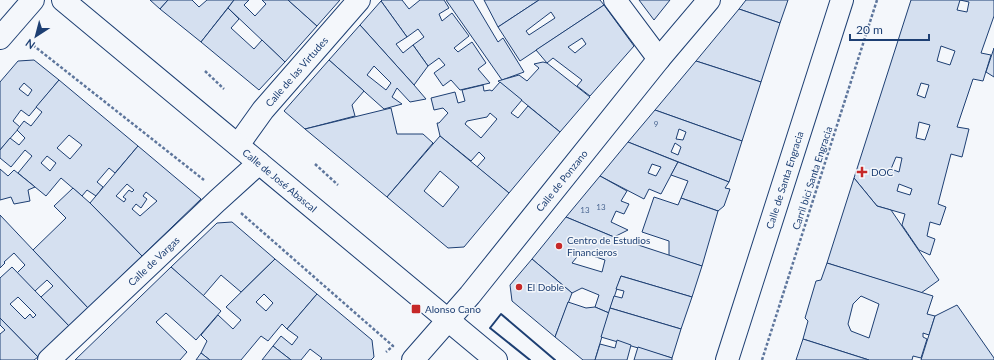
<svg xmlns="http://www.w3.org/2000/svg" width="994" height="360" font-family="Lato,sans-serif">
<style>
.building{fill:#d5e0f0;stroke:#1d3f73;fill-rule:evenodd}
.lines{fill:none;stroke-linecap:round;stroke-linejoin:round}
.minor-casing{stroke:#1d3f73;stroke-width:24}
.secondary-casing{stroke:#1d3f73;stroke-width:24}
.primary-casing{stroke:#1d3f73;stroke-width:24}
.path{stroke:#5e769c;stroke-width:2.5;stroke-dasharray:3 2;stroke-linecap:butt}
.minor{stroke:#f4f7fb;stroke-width:22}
.secondary{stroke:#f4f7fb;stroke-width:22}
.primary{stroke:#f4f7fb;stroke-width:22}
.wall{stroke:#1d3f73;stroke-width:2}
.poi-dot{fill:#c62828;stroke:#f4f7fb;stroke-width:1.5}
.labels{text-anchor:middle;stroke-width:3;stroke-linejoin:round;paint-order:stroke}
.number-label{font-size:8px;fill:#4b6792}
.street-label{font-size:10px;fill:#1d3f73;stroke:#f4f7fb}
.poi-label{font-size:10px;fill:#1d3f73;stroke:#f4f7fb;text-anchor:start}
</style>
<rect width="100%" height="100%" fill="#f4f7fb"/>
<g class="building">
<polygon points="150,0 168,0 160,9"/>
<polygon points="168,0 192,0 199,7 207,0 234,0 201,42 160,9"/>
<polygon points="234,0 249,0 244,5 255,16 266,4 262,0 288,0 317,26 285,62 228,8"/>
<polygon points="288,0 340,0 317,26"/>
<polygon points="382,0 402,0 409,9 420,0 444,0 449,8 439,14 442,21 452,13 469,36 454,48 458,52 472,42 486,63 478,69 490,83 460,90 451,80 443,86 434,73 445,65 439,58 428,66 413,45 424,37 418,29 407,37 381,1"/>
<polygon points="446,0 473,0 498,42 503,38 524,72 502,80"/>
<polygon points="484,0 539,0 498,27"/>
<path d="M 539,0 L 600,0 L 604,5 L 520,61 L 498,27 ZM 551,12 L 555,18 L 529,35 L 526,31 Z"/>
<polygon points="639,0 670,0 654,20"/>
<polygon points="746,0 788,0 780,23 739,9"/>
<path d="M 911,0 L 994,0 L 994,16 L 981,53 L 991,55 L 983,81 L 973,79 L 957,127 L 969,129 L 962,157 L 951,154 L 938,204 L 946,207 L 940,225 L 930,222 L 927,236 L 935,239 L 930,255 L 919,250 L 902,225 L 905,214 L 877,206 L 854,178 ZM 960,0 L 969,2 L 967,12 L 957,10 ZM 941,46 L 955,51 L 950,65 L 937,61 ZM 921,83 L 929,85 L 925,98 L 917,95 ZM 919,122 L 930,125 L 925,140 L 916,138 ZM 896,157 L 902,158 L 899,172 L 891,169 ZM 899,184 L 912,189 L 910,195 L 897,191 Z"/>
<polygon points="381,1 407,37 396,44 403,53 413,45 428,66 414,85 360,25"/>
<path d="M 604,5 L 634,46 L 590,96 L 577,86 L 582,80 L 553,58 L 547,63 L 536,50 ZM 582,38 L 586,44 L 575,53 L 568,47 Z"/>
<polygon points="228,8 239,19 231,28 254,49 262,40 285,62 259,90 201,42"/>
<polygon points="739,9 780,23 761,82 696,61"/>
<path d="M 360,25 L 414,85 L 426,99 L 410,102 L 397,88 L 392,97 L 402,104 L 384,109 L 329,60 ZM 374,66 L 391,83 L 386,90 L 367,75 Z"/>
<polygon points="994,48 994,77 986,72"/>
<path d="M 34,60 L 59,80 L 29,116 L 21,110 L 13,121 L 20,127 L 0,150 L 0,82 L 18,61 ZM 24,83 L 32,90 L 28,96 L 19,89 Z"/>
<polygon points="329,60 364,91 352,105 355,116 305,129 284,111"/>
<polygon points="696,61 761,82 742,141 655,110"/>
<polygon points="543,62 547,63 590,97 560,132 498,81 519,75 527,81 539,68 534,64"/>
<path d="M 59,80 L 138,146 L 115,173 L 109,168 L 97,182 L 103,187 L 96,196 L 87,190 L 82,196 L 61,178 L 46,196 L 18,173 L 32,156 L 25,150 L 11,167 L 0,158 L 0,150 L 10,138 L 19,145 L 25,138 L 17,130 L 24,121 L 31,126 L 42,112 L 36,107 ZM 69,135 L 82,145 L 70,159 L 57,148 ZM 47,156 L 56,163 L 50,171 L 41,163 Z"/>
<path d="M 500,82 L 522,100 L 511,113 L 518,118 L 528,106 L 560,132 L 509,193 L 477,167 L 485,158 L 479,152 L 471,161 L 440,136 L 437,123 L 439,123 L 448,113 L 443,108 L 434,110 L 431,98 L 455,92 L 458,103 L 465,101 L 462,90 L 483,85 L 484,91 L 490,90 L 492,91 ZM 490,113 L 497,119 L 481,138 L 465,124 L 467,121 L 487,117 Z"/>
<polygon points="391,108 397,134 423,134 433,143 387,197 305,129"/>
<path d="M 655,110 L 742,141 L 729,182 L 628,142 ZM 679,129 L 686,132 L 683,140 L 676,139 ZM 675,143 L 681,147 L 678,155 L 671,152 Z"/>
<path d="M 440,136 L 509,193 L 464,247 L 448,248 L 387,197 ZM 440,171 L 459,187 L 443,207 L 424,191 Z"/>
<path d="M 628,142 L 678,162 L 661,194 L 649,189 L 644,199 L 600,176 ZM 652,164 L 661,167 L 656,176 L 648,173 Z"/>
<path d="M 138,146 L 201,199 L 142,256 L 90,203 ZM 127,184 L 134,190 L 132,192 L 129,190 L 123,197 L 126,199 L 124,202 L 116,196 ZM 146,192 L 157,201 L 140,216 L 132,209 L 136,204 L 141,208 L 147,199 L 143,196 Z"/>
<polygon points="678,162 729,182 725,188 730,189 724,206 718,211 681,198 688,181 671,175"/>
<polygon points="0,169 8,176 14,170 35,187 28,190 30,201 14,204 11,197 0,200"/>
<polygon points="600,176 627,191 621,201 629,204 624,214 616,211 611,222 628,230 614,237 566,217"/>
<polygon points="854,178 877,206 891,210 939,280 921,293 827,263"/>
<polygon points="73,188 90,203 142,256 88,308 33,250 66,218 54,206"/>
<polygon points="654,197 678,205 681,198 718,211 702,266 669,256 669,241 642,232"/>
<polygon points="0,215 88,308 69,326 41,297 53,286 47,280 35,291 17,273 25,265 14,253 4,262 5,263 0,268"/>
<path d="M 566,217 L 614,237 L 702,266 L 692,297 L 621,276 L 609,313 L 595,307 L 599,295 L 582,288 L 572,293 L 532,259 ZM 581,252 L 605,260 L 602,272 L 572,263 Z"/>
<polygon points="232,222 275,259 241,292 221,275 203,296 171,267 217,223"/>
<path d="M 275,259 L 317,294 L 287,329 L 282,324 L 268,341 L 261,336 L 241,360 L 210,360 L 201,353 L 207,341 L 201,335 L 218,315 L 233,329 L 241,320 L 226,307 ZM 264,294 L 273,303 L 266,311 L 256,302 Z"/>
<polygon points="532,259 572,293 555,337 512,301 510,285"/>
<path d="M 827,263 L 933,296 L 927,314 L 935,316 L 929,335 L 923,333 L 923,337 L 927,339 L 921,358 L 913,356 L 912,360 L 869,360 L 803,339 L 808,321 L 805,318 L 816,281 L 821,280 ZM 861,296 L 879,304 L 869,338 L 851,331 L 848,324 L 853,304 Z"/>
<path d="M 12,267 L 69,326 L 38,357 L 0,318 L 0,278 ZM 18,297 L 36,315 L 33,318 L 30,314 L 25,319 L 10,304 Z"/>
<polygon points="171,267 221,311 196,340 166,313 156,322 187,352 180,360 75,360"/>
<polygon points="621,276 692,297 681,329 610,308 614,296 622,298 624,291 616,289"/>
<polygon points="317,294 372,340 374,357 371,360 320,360 322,358 310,349 301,360 291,360 273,346 281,336 292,345 298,337 287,329"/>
<polygon points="568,302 586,308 595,307 609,313 595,360 583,360 555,337"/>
<polygon points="957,305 994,358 994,360 921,360 935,316"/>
<polygon points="610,308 681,329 672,358 601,337"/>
<polygon points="0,318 38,357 34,360 0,360 0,334 5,330 0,325"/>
<polygon points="803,339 869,360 796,360"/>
<polygon points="617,340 631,345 627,360 595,360 600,344 615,348"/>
<polygon points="273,346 291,360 262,360"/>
<polygon points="638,347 672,358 672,360 634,360"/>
<polygon points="201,353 210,360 196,360"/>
</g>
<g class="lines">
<g class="minor-casing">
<g id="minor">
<polyline points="615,0 659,59"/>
<polyline points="0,38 33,0"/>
<path id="s1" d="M 238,145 L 263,110 L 359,0"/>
<path id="s2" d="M 49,360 L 217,201 L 259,163"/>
<path id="s3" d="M 413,360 L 470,295 L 659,59 L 709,0"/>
</g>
</g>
<g class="secondary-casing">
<g id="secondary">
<path id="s4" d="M 727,360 L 842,0"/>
</g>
</g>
<g class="primary-casing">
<g id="primary">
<path id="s5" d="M 63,0 L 496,360"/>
</g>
</g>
<g class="path">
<polyline points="29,42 204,180"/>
<polyline points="205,71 224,89"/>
<polyline points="315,164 338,185"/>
<polyline points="241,213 393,346 386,352"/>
<polyline points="762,360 877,0"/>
</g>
<use href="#minor" class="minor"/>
<use href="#secondary" class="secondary"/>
<use href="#primary" class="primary"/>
<polyline class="wall" points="530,360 490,328 501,314 555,360"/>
</g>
<g class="poi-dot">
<path d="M860 166h4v4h4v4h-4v4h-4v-4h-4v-4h4z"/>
<circle cx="559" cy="246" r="4"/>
<circle cx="519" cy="287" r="4"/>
<rect x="411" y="304" width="10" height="10" rx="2"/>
</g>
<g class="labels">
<g class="number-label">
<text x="656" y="127">9</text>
<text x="601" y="210">13</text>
<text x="585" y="213">13</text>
</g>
<g class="street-label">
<text dy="4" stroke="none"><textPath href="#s1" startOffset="94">Calle de las Virtudes</textPath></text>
<text transform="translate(812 178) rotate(-72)" y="4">Carril bici Santa Engracia</text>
<text dy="4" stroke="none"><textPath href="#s5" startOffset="282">Calle de José Abascal</textPath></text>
<text dy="4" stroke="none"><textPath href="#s3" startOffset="233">Calle de Ponzano</textPath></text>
<text dy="4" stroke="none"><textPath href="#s4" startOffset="189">Calle de Santa Engracia</textPath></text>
<text dy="4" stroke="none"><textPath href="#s2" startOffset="144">Calle de Vargas</textPath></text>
</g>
<g class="poi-label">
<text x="871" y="176">DOC</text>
<text x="567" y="244">Centro de Estudios<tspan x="567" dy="12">Financieros</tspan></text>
<text x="527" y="291">El Doble</text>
<text x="425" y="313">Alonso Cano</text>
</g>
</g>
<g transform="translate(36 36) rotate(216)" stroke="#f4f7fb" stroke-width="3" paint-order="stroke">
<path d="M0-3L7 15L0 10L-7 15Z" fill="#1d3f73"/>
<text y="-6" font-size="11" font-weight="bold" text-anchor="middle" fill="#1d3f73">N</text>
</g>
<path d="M850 34v6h79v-6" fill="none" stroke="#1d3f73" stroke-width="2"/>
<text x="856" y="34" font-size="12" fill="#1d3f73" stroke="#f4f7fb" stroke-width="3" paint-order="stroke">20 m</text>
</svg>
